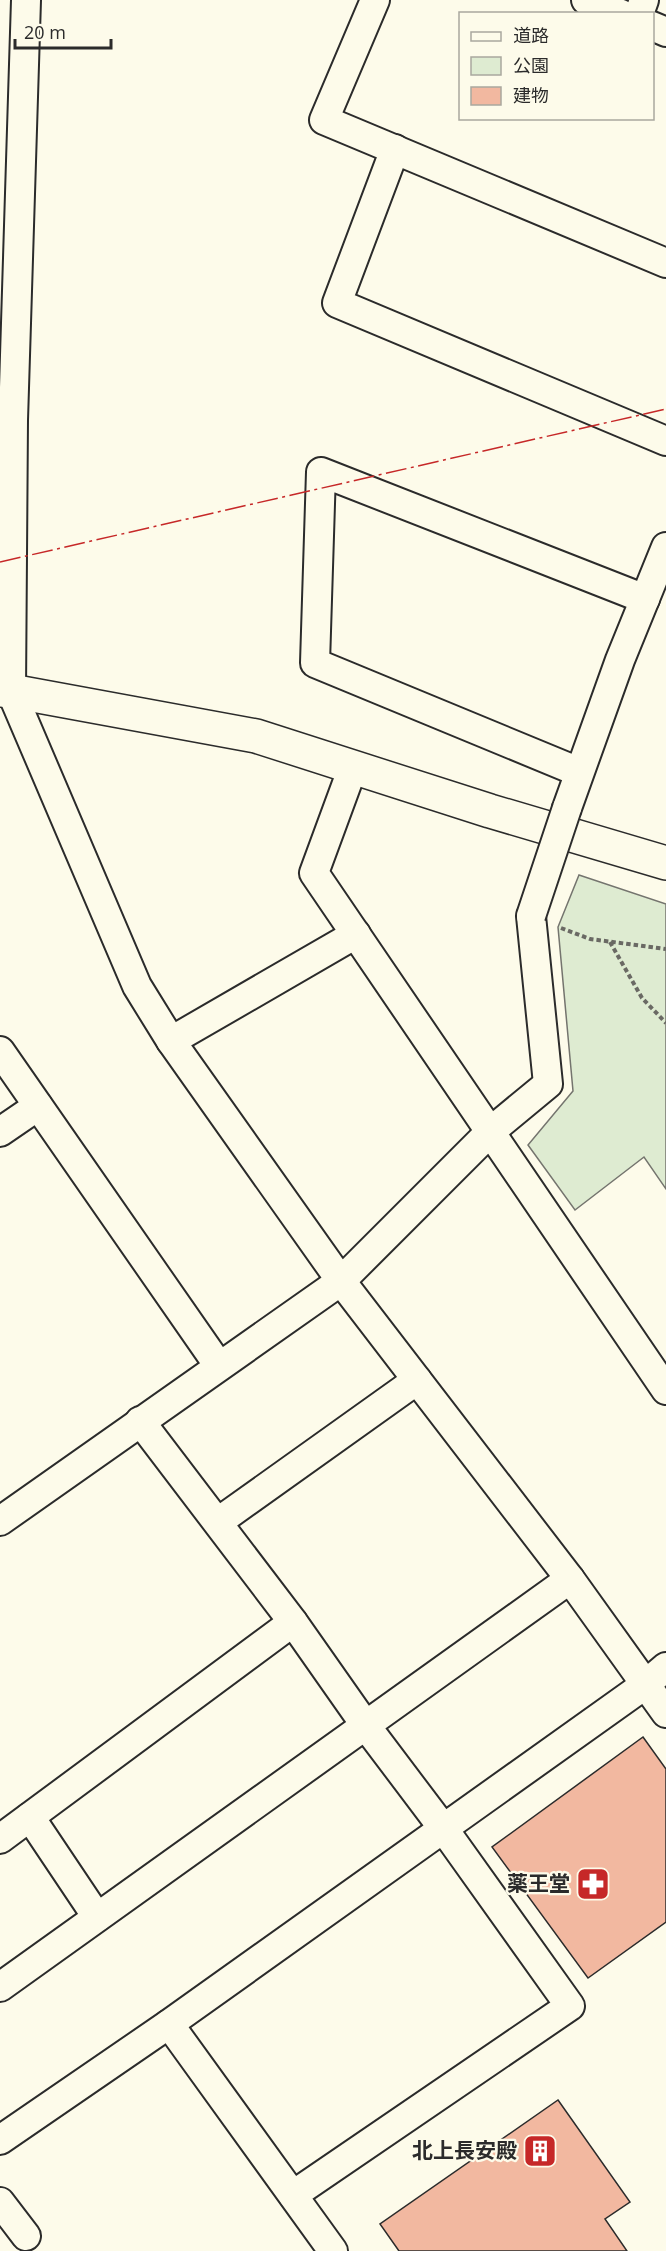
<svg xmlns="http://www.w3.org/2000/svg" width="666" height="2251" font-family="'Open Sans','Noto Sans JP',sans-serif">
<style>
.green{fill:#deebd1;stroke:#74746e;stroke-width:1.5}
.building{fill:#f2b8a0;stroke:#2b2b2b;stroke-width:1.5}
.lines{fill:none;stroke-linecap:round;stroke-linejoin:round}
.street-casing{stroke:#2b2b2b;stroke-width:32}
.secondary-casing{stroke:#2b2b2b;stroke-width:36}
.path{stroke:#6a6964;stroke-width:4;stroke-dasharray:4.5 3;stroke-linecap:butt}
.street{stroke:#fdfbea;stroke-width:28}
.secondary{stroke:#fdfbea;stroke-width:33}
.street-bridge-casing{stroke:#2b2b2b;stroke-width:32;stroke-linecap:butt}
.street-bridge{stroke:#fdfbea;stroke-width:28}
.power{stroke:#c62828;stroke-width:1.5;stroke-dasharray:21 4.5 3 4.5;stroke-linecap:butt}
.labels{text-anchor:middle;stroke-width:4.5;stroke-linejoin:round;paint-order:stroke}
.poi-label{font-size:21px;font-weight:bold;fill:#2b2b2b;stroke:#fdfbea;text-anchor:end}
</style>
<rect width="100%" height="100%" fill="#fdfbea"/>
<polygon class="green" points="579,875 666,904 666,1189 644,1157 575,1210 528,1145 573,1091 558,927"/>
<g class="building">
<polygon points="643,1737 666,1769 666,1922 588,1978 492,1847"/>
<polygon points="558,2100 630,2202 605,2219 627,2251 399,2251 380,2224"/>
</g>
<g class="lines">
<g class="street-casing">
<g id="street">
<polyline points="26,0 13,420 11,691 137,986 171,1041 341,1281 570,1579 666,1713"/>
<polyline points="375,0 324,120 666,263"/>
<polyline points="586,0 621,14"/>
<polyline points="639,14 644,0"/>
<polyline points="652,26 666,32"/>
<polyline points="395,149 337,303 666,441"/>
<polyline points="353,767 314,873 666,1390"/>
<polyline points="579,772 315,663 321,472 645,599"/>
<polyline points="567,808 620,660 666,547"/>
<polyline points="171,1041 356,934"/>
<polyline points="0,1051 219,1366"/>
<polyline points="0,1132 38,1106"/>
<polyline points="140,1421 293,1622 366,1726 443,1828 570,2006 293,2195"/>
<polyline points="0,1521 341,1281 491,1131 548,1084 531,916"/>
<polyline points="218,1522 417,1380"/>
<polyline points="30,1817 97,1917"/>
<polyline points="0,1839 293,1622"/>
<polyline points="0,1987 570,1579"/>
<polyline points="169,2024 333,2251"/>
<polyline points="0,2140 169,2024 646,1684 666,1667"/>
<polyline points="0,2202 26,2236"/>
</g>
</g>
<g class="secondary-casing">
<polyline id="secondary" points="0,690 11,691 256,736 490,811 666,863"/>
</g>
<g class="path">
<polyline points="561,928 590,939 666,949"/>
<polyline points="610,942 642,998 666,1023"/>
</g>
<use href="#street" class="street"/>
<use href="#secondary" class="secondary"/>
<g class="street-bridge-casing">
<polyline id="street-bridge" points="531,916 567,808"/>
</g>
<use href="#street-bridge" class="street-bridge"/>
<polyline class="power" points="0,562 666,409"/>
</g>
<defs>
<g id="pharmacy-square" transform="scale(1.725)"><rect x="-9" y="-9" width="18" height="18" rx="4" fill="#c62828" stroke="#fdfbea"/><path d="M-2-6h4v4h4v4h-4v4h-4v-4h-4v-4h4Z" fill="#fff"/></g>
<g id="building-square" transform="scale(1.725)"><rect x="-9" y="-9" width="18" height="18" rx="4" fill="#c62828" stroke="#fdfbea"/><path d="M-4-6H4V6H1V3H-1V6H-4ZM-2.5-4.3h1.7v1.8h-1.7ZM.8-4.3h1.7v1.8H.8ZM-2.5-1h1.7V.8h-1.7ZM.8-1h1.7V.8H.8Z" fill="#fff"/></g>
</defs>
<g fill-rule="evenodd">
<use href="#pharmacy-square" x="593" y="1884"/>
<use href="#building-square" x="540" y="2151"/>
</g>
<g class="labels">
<g class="poi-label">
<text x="570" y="1891">薬王堂</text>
<text x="517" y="2158">北上長安殿</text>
</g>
</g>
<rect x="459" y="12" width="195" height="108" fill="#fdfbea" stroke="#a9a89e" stroke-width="1.5"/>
<rect x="471" y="32" width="30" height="9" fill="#fdfbea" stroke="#a9a89e" stroke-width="1.5"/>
<text x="513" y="42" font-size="18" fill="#2b2b2b">道路</text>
<rect x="471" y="57" width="30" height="18" fill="#deebd1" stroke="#a9a89e" stroke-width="1.5"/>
<text x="513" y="72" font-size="18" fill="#2b2b2b">公園</text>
<rect x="471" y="87" width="30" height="18" fill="#f2b8a0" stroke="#a9a89e" stroke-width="1.5"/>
<text x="513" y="102" font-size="18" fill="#2b2b2b">建物</text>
<path d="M15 39v9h96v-9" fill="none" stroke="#2b2b2b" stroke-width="3"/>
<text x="24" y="39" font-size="18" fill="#2b2b2b" stroke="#fdfbea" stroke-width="4.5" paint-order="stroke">20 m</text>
</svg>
